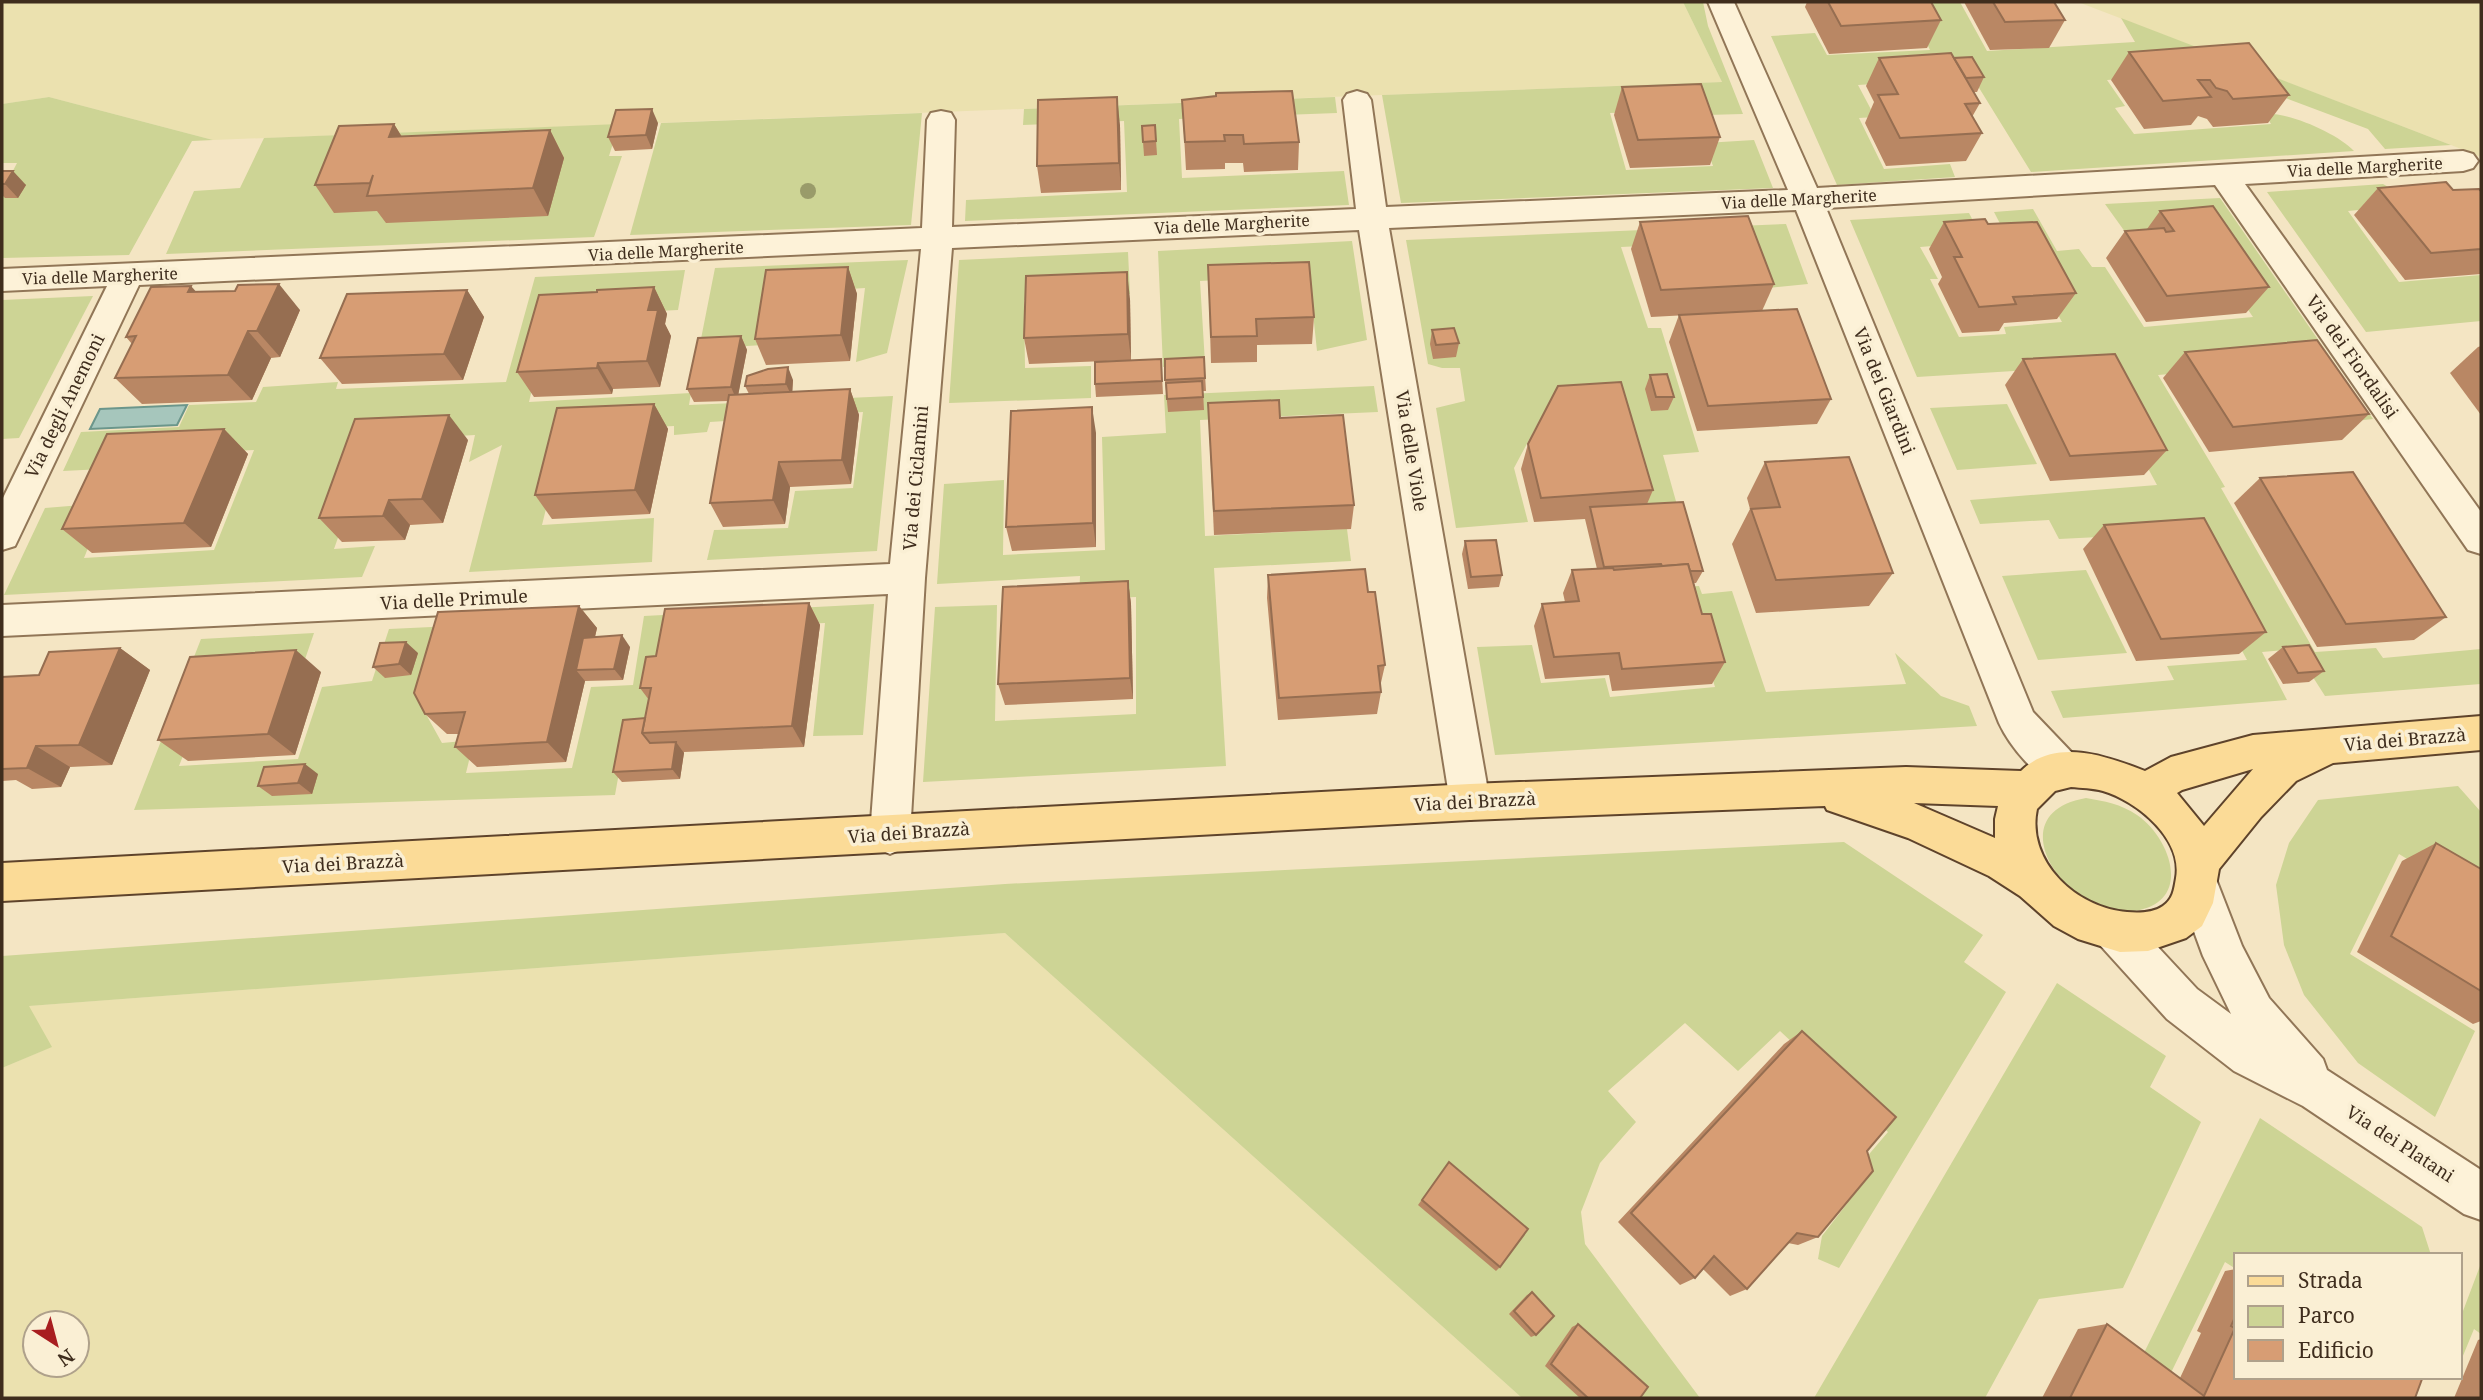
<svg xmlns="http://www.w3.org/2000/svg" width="2483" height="1400" font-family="'Noto Serif',serif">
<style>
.farmland{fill:#ebe1af;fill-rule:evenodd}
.green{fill:#cdd495}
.water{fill:#a6c6bc;stroke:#6b968b;stroke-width:2}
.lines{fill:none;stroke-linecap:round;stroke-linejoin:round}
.minor-casing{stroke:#917657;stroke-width:4}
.major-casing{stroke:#5e432b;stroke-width:4}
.minor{fill:#fdf2d8;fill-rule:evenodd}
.major{fill:#fbdb97;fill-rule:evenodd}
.tree{fill:#999b6a}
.wall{fill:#b98764}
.shaded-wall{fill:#966e51}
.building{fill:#d79d74;stroke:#966e51;stroke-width:2}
.labels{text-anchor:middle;stroke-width:7;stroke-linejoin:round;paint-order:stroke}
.far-street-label{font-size:16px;fill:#3f2d1d;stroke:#faefd4}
.street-label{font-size:18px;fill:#3f2d1d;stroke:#faefd4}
</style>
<rect width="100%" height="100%" fill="#f4e5c3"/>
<g class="farmland">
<polygon points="2,2 1683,2 1722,82 213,140 49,97 2,104"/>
<polygon points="2078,2 2481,2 2481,157 2451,145"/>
<path d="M 1005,933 L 1522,1398 L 2,1398 L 2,1068 L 51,1047 L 28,1006 ZM 35,1323 L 77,1323 L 77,1365 L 35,1365 Z"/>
</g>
<g class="green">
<polygon points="1683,2 1703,2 1708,26 1743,114 1706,115 1702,109 1610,113 1626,170 1713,166 1705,143 1754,140 1773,188 1401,203 1382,95 1722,82"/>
<path d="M 1866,2 L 1960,2 L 1987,51 L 2135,42 L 2121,18 L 2451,145 L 2385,149 L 2368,129 L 2275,94 L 2231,71 L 2107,80 L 2125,106 L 2115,108 L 2134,134 L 2271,124 L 2265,114 C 2289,112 2338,134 2354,151 L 2031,172 L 1968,70 L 1933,80 L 1858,85 L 1875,117 L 1859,118 L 1884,169 L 1950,164 L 1955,177 L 1837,185 L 1771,36 L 1815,33 L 1827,55 L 1930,50 L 1907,3 Z"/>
<polygon points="49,97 213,140 192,141 129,255 2,258 2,192 17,163 2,163 2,104"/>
<polygon points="1335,97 1337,113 1179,119 1182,178 1344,171 1349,205 965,221 966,200 1127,192 1124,121 1023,125 1024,109"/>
<polygon points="922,113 911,225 630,235 661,123"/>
<polygon points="619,124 609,156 622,156 594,237 166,254 194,191 240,188 264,138"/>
<polygon points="2383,184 2418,204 2348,211 2399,282 2481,275 2481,321 2366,332 2267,192"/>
<polygon points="2220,198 2373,419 2338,423 2298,363 2158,375 2225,487 2221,488 2315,652 2376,648 2383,658 2481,649 2481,684 2325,696 2295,649 2262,652 2287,700 2063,718 2051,691 2174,680 2167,666 2247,660 2179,533 2059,539 2049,520 1980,524 1970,500 2157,485 2093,366 1917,377 1850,220 1969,213 1984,242 1920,247 1938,279 1930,279 1959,337 2006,334 2004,327 2062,322 2019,243 2010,243 1994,212 2033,209 2057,251 2079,249 2092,267 2105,267 2144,327 2253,317 2194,231 2128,236 2105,204"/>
<polygon points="1786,224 1808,284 1759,289 1741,241 1621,247 1648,328 1661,328 1699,452 1663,455 1679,512 1646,514 1613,395 1551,399 1514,468 1528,522 1456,528 1436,408 1465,401 1460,368 1442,368 1428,364 1406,240"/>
<polygon points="1352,241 1367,340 1317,351 1309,275 1200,281 1205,363 1163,367 1158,251"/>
<polygon points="1128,252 1130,294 1024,300 1025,368 1091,366 1091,398 949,403 959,260"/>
<polygon points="908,260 887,353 856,362 865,288 770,294 763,345 699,349 715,268"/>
<polygon points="685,270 678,310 550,316 529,402 691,393 689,405 893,396 877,551 707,560 714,530 788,528 795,491 853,488 863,412 710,422 707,432 674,435 674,426 565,432 542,525 654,518 652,562 469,572 502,445 469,462 475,435 372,441 334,549 375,546 362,577 4,595 45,508 106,503 84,558 214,550 254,450 129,456 123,468 63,471 81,432 179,427 189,405 256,402 263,387 338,382 336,389 506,382 535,277"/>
<polygon points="93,296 19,438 2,439 2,300"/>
<polygon points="1374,386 1378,412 1200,420 1205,536 1347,529 1351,561 1214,568 1226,766 923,782 935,607 997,605 995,721 1136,714 1136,597 1079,599 1080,576 937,584 944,484 1004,480 1003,555 1105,550 1102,437 1166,433 1164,395"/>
<polygon points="2007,404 2037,464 1957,470 1930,408"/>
<polygon points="2086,570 2127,653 2038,660 2002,576"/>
<polygon points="1699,586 1702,594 1732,591 1766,692 1906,684 1895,653 1941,696 1969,706 1977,726 1495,755 1477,647 1532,645 1541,683 1605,678 1610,697 1715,687 1698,632 1679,587"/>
<polygon points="874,604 863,735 813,736 825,623 670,629 650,722 627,728 615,795 134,810 201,639 314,633 302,668 215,674 179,766 298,759 322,687 372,681 389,629 453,626 427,716 442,743 474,740 466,773 572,768 591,687 633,685 644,616"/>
<polygon points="2458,786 2481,812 2481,904 2399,854 2350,954 2475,1031 2435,1117 2358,1063 2304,995 2284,945 2276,885 2289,843 2318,800"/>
<path d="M 2086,798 C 2104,801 2121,804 2137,815 C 2172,839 2193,903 2134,911 C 2068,920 1994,814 2086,798 Z"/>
<polygon points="1844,842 1983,935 1964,962 2006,992 1839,1268 1818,1259 1822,1236 1863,1183 1859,1166 1888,1132 1780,1031 1738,1071 1685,1023 1608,1091 1636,1122 1600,1163 1581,1212 1585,1244 1700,1398 1522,1398 1005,933 29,1006 52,1047 2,1068 2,956 1005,884"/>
<polygon points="2057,983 2166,1056 2150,1087 2201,1122 2123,1288 2039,1299 1985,1398 1814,1398"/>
<polygon points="2260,1118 2422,1227 2431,1255 2236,1255 2236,1269 2225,1262 2165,1385 2138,1365"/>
<polygon points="2480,1266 2481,1334 2474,1329 2460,1363 2460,1319"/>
</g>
<polygon class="water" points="187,405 177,425 90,429 100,409"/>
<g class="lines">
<g class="minor-casing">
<g id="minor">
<path d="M 1708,2 L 1734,2 L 1817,188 L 2463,151 L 2473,154 L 2478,161 L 2473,168 L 2463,171 L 2245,184 L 2481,512 L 2481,554 L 2468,550 L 2215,185 L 1826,208 L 2033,712 L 2076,757 L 2082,770 L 2076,783 L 2062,788 C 2037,779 2010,747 1999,723 L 1796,210 L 1389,228 L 1490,802 L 1484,815 L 1470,820 L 1456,815 L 1450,802 L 1359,230 L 952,248 L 925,578 L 910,835 L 904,848 L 890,854 L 876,848 L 870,835 L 888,594 L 2,636 L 2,605 L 890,564 L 921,249 L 139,285 L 15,546 L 2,550 L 2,500 L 107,286 L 2,291 L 2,269 L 922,228 L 927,120 L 931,113 L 941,111 L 951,113 L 955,120 L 952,227 L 1356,209 L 1343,100 L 1347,94 L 1357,91 L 1367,94 L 1371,100 L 1386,207 L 1788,190 Z"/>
<polygon points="2199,869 2214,874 2242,946 2269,998 2323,1059 2327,1070 2481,1170 2481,1220 2464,1214 2303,1106 2234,1071 2167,1019 2100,945 2094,931 2100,917 2115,911 2130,917 2197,989 2231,1014 2203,956 2178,888 2184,874"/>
</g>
</g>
<g class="major-casing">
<path id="major" d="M 2481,716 L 2481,750 L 2333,763 L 2296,781 L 2261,817 L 2219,869 L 2213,903 L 2202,926 L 2186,938 L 2148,951 L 2120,952 L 2078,939 L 2054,926 L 2020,896 L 1989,876 L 1908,838 L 1827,810 L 1825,806 L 1470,820 L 2,901 L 2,863 L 1470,784 L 1906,767 L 2021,771 C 2055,737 2107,756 2145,771 L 2171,757 L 2253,735 ZM 2253,769 L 2204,826 L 2177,793 L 2182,790 ZM 2071,787 C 2081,788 2093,788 2103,791 C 2137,801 2183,839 2176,878 C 2174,890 2173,899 2163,906 C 2153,913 2138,913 2127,912 C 2076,908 2026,861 2037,809 L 2055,791 ZM 1914,803 L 1998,806 L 1995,819 L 1995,838 Z"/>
</g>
<use href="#minor" class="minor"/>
<use href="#major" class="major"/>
</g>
<circle class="tree" cx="808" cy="191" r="8"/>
<g class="wall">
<polygon points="1807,2 1931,2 1941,20 1927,48 1829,54 1805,7"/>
<polygon points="1964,2 2054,2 2065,20 2049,48 1990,50"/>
<polygon points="2129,52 2289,95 2268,123 2213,127 2207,119 2198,116 2191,125 2144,129 2111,80"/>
<polygon points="1879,58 1954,58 1984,77 1977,92 1974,92 1980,103 1972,117 1982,133 1966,161 1886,166 1865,123 1874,102 1866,86"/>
<polygon points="1622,87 1720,137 1710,165 1630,168 1614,115"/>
<polygon points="1182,100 1299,142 1298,170 1244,172 1243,163 1225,163 1225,169 1186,170"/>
<polygon points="658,123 652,149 615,151 608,137"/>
<polygon points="394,124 402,137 550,130 564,158 548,216 386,223 377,211 334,213 315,185"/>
<polygon points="1120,125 1121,190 1041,193 1037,166"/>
<polygon points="1155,125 1157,155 1144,156 1142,126"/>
<polygon points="2,171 26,185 18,198 5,198 2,195"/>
<polygon points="2378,188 2481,191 2481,274 2405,280 2354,215"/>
<polygon points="2160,211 2269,287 2246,313 2146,322 2106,258 2125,231 2147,229"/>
<polygon points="1640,222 1774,284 1762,311 1651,317 1631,249"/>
<polygon points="1944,222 1988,224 2076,293 2057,319 2004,323 1999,331 1962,333 1938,284 1942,277 1929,249"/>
<polygon points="1208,265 1314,317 1312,344 1257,345 1257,362 1211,363"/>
<polygon points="848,267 857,294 850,361 766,365 755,339"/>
<polygon points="654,287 667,314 665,324 671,336 660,387 613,389 612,394 534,397 517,372 597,292"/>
<polygon points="467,290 484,317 463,380 342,384 320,358"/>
<polygon points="197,292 300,310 280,357 271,358 252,400 142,404 115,378 132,344 126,337"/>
<polygon points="1130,299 1131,360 1029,364 1024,338"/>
<polygon points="1679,315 1831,399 1817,424 1697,431 1669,342"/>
<polygon points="1432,330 1459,343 1456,357 1433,359 1430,344"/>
<polygon points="741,336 747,350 738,395 749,394 745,386 793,380 792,392 850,389 859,415 851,484 790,487 785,524 723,527 710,503 728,401 694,402 687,389"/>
<polygon points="2481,346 2481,415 2450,373 2478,347"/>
<polygon points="2185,352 2369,414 2342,440 2209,452 2163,378"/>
<polygon points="1204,357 1206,391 1203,391 1204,410 1168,412 1165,380"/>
<polygon points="1161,359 1163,394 1096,397 1095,384"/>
<polygon points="2023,359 2167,450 2144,475 2050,481 2005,385"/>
<polygon points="1650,375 1674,397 1668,410 1651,411 1645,389"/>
<polygon points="1208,403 1280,418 1354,505 1351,529 1214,535"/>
<polygon points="654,404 668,429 650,514 552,519 535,495"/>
<polygon points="224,429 248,454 211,547 92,553 62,529"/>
<polygon points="1096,433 1096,547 1012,551 1006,527"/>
<polygon points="468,440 443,523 410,525 405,540 342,542 319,518"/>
<polygon points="1528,444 1653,490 1647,504 1703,571 1696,583 1694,583 1702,614 1725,662 1712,684 1612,691 1609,675 1545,679 1534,626 1542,604 1565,602 1563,593 1572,570 1597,569 1585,519 1534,522 1521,469"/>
<polygon points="1765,462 1893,573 1869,606 1756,613 1732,544 1750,509 1747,498"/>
<polygon points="2260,478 2446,617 2414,640 2317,647 2234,503"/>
<polygon points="2104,525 2266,632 2239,654 2136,661 2083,549"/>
<polygon points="1465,541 1502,575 1499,587 1468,589 1462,554"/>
<polygon points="1268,575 1368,592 1385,665 1380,687 1381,692 1377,714 1278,720 1267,598"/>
<polygon points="1128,581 1131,604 1133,699 1005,705 998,684"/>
<polygon points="809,603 820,625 804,747 684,752 680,779 622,782 613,772 645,718 649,700 640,688 656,656"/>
<polygon points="579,606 597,628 595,637 630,647 623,680 585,681 566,762 477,767 455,747 459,734 447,734 425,714"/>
<polygon points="2283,647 2324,671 2309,682 2283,684 2268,659"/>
<polygon points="120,648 150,670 112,765 70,767 61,787 32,789 16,780 2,781 2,677 39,675"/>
<polygon points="418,653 411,675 385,678 373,667"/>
<polygon points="321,672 295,755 188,761 158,740"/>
<polygon points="318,774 312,794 272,796 258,786"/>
<polygon points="2436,843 2481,869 2481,1021 2473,1024 2357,952 2402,861"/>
<polygon points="1802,1031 1867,1151 1818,1237 1798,1245 1788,1243 1747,1289 1730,1296 1703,1269 1695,1278 1680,1285 1618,1222 1784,1044"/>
<polygon points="1449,1162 1500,1267 1496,1271 1418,1205"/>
<polygon points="2236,1269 2236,1377 2415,1398 2042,1398 2078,1329 2107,1324 2180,1378 2201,1333 2197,1331 2225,1271"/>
<polygon points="1532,1292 1536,1335 1531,1337 1509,1314 1527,1295"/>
<polygon points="1578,1324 1640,1398 1580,1398 1545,1366 1572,1327"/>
<polygon points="2481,1339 2481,1398 2454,1398 2478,1340"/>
</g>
<g class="shaded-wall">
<polygon points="1117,97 1120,125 1121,190 1119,163"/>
<polygon points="652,109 658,123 652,149 646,135"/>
<polygon points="394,124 411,152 389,137"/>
<polygon points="550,130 564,158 548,216 533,188"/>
<polygon points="13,171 26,185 18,198 5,184"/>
<polygon points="848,267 857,294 850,361 841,335"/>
<polygon points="1127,272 1130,299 1131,360 1128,334"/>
<polygon points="279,284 300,310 280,357 257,331"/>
<polygon points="191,286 215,313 188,292"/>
<polygon points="654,287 667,314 665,324 671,336 660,387 647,361 648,310"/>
<polygon points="467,290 484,317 463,380 444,354"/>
<polygon points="248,331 271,358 252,400 228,375"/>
<polygon points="741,336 747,350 737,401 731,387"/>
<polygon points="598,363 613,389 612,394 597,368"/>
<polygon points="788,367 793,380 792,397 786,384"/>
<polygon points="850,389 859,415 851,484 842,460"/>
<polygon points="654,404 668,429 650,514 635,490"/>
<polygon points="1092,407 1096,433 1096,547 1093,523"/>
<polygon points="449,415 468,440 443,523 422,499"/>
<polygon points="224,429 248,454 211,547 184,523"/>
<polygon points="779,462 790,487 785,524 773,500"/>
<polygon points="389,500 410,525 405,540 383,516"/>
<polygon points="1128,581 1131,604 1133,699 1130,678"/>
<polygon points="809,603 820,625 804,747 792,726"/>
<polygon points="579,606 597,628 587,670 576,670 585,681 566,762 547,742"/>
<polygon points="622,635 630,647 623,680 614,669"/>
<polygon points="406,642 418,653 411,675 399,664"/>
<polygon points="120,648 150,670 112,765 79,745"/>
<polygon points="296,650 321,672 295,755 268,734"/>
<polygon points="676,742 684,753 680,779 672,769"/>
<polygon points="36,746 70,767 61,787 27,768"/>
<polygon points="305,764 318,774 312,794 298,783"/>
</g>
<g class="building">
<polygon points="1828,2 1931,2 1941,20 1841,26"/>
<polygon points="1993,2 2054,2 2065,20 2005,22"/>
<polygon points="2249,43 2289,95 2233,99 2227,91 2216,88 2210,80 2198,80 2211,97 2163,101 2129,52"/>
<polygon points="1951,53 1980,103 1965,104 1982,133 1900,138 1878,95 1898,94 1879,58"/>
<polygon points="1972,57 1984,77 1966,78 1954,58"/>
<polygon points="1701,84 1720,137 1638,140 1622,87"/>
<polygon points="1292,91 1299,142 1244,144 1243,135 1224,135 1225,141 1185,142 1182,100 1216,96 1216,93"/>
<polygon points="1117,97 1119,163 1037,166 1038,100"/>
<polygon points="652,109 646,135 608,137 616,110"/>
<polygon points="394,124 389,137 550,130 533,188 367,196 373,175 370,183 315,185 339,126"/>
<polygon points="1155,125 1156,141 1143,142 1142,126"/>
<polygon points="2,171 13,171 5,184 2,184"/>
<polygon points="2446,182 2453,190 2479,189 2481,191 2481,249 2431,253 2378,188"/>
<polygon points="2213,206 2269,287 2167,296 2125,231 2164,228 2166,232 2174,231 2160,211"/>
<polygon points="1748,216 1774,284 1661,290 1640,222"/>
<polygon points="1985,219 1988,224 2037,222 2076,293 2013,297 2016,304 1979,307 1954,257 1962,257 1944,222"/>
<polygon points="1309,262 1314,317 1256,319 1257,336 1211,337 1208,265"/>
<polygon points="848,267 841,335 755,339 766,270"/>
<polygon points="1127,272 1128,334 1024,338 1026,276"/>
<polygon points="279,284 257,331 248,331 228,375 115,378 136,336 126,337 151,287 191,286 188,292 235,291 238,285"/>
<polygon points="654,287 648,310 658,310 647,361 598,363 597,368 517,372 539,295 597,292 597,290"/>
<polygon points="467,290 444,354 320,358 347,294"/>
<polygon points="1797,309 1831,399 1708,406 1679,315"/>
<polygon points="1454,328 1459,343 1436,345 1432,330"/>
<polygon points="741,336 731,387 687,389 698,338"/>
<polygon points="2317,340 2369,414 2233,427 2185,352"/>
<polygon points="2115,354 2167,450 2070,456 2023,359"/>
<polygon points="1204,357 1205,378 1165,380 1165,359"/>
<polygon points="1161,359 1162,381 1095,384 1095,362"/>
<polygon points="788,367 786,384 745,386 747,376 768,369"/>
<polygon points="1667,374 1674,397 1656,397 1650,375"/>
<polygon points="1202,381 1203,397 1167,399 1166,383"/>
<polygon points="1621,382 1653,490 1541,498 1528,444 1558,386"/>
<polygon points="850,389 842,460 779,462 773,500 710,503 729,395"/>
<polygon points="1279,400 1280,418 1343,415 1354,505 1214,511 1208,403"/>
<polygon points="654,404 635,490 535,495 557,408"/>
<polygon points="1092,407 1093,523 1006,527 1011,411"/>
<polygon points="449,415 422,499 389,500 383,516 319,518 355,419"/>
<polygon points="224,429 184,523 62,529 107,434"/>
<polygon points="1849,457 1893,573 1776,580 1751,509 1780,507 1765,462"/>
<polygon points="2353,472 2446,617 2346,624 2260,478"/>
<polygon points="1683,502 1703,571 1690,571 1688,564 1662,566 1661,564 1604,567 1590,507"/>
<polygon points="2204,518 2266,632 2161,639 2104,525"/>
<polygon points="1496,540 1502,575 1471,577 1465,541"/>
<polygon points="1688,564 1702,614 1711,614 1725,662 1622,669 1619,653 1554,657 1542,604 1579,601 1572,570 1613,568 1614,570"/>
<polygon points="1365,569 1368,592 1375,592 1385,665 1378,666 1381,692 1279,698 1268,575"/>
<polygon points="1128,581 1130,678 998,684 1003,587"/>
<polygon points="809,603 792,726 642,733 651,688 640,688 646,657 656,656 665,609"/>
<polygon points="579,606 547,742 455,747 465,712 425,714 414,693 438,612"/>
<polygon points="622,635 614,669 576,670 583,638"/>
<polygon points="406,642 399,664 373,667 380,643"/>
<polygon points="2309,645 2324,671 2298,673 2283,647"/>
<polygon points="120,648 79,745 36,746 27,768 2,769 2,677 39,675 49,652"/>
<polygon points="296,650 268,734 158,740 190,657"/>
<polygon points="645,718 642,733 650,743 676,742 672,769 613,772 623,720"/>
<polygon points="305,764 298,783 258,786 264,767"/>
<polygon points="2436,843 2481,869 2481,991 2391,936"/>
<polygon points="1802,1031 1896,1117 1867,1151 1873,1171 1818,1237 1797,1233 1747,1289 1714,1256 1695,1278 1631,1213"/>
<polygon points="1449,1162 1528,1229 1500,1267 1422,1200"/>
<polygon points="1532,1292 1554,1316 1536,1335 1514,1311"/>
<polygon points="2236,1315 2236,1377 2420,1377 2422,1379 2415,1398 2070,1398 2107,1324 2204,1396 2235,1328 2231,1326"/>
<polygon points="1578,1324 1648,1387 1640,1398 1588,1398 1551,1364"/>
</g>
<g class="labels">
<g class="far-street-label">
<text transform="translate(2365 167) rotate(-3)" y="6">Via delle Margherite</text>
<text transform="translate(1799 199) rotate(-3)" y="6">Via delle Margherite</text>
<text transform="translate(1232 224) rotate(-3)" y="6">Via delle Margherite</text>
<text transform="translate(666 251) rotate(-3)" y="6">Via delle Margherite</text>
<text transform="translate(100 276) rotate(-2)" y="6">Via delle Margherite</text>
</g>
<g class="street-label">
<text transform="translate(2352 357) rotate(55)" y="6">Via dei Fiordalisi</text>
<text transform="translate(1884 391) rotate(68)" y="6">Via dei Giardini</text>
<text transform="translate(65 406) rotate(-64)" y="6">Via degli Anemoni</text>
<text transform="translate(1411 451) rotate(81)" y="6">Via delle Viole</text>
<text transform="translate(916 478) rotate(-85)" y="6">Via dei Ciclamini</text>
<text transform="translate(454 600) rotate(-3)" y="6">Via delle Primule</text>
<text transform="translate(2405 740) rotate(-5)" y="6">Via dei Brazzà</text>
<text transform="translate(1475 802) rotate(-3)" y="6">Via dei Brazzà</text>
<text transform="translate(909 833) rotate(-4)" y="6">Via dei Brazzà</text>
<text transform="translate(343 864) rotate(-3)" y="6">Via dei Brazzà</text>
<text transform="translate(2400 1144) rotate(33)" y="6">Via dei Platani</text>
</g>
</g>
<rect width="2483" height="1400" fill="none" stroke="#3f2d1d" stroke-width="7"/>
<rect x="2234" y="1253" width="228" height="126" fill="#faefd4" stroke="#afa18b" stroke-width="2"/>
<rect x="2248" y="1276" width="35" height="10" fill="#fbdb97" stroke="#afa18b" stroke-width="2"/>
<text x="2298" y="1288" font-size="21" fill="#3f2d1d">Strada</text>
<rect x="2248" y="1306" width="35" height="21" fill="#cdd495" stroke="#afa18b" stroke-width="2"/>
<text x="2298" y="1323" font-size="21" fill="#3f2d1d">Parco</text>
<rect x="2248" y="1340" width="35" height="21" fill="#d79d74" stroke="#afa18b" stroke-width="2"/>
<text x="2298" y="1358" font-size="21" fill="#3f2d1d">Edificio</text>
<g transform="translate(56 1344) rotate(144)"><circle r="33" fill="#faefd4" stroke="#afa18b" stroke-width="2"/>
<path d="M0-5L12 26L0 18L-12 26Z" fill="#a81e20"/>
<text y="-10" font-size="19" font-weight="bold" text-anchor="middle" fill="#3f2d1d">N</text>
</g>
</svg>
